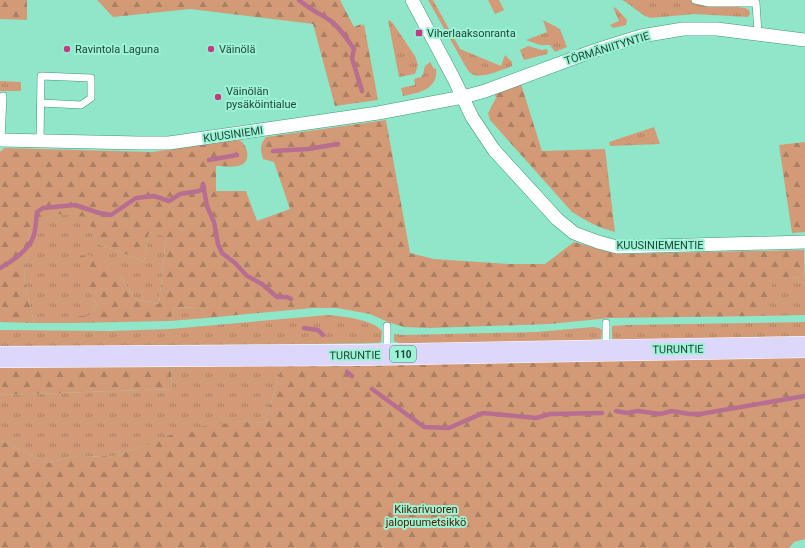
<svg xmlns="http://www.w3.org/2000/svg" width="805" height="548" font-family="Roboto,sans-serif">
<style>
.grass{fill:url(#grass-tufts)}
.forest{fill:url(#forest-firs)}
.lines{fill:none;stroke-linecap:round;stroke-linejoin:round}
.stream{stroke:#b86e91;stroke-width:4.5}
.service-casing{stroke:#3e967c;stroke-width:8}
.minor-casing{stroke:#3e967c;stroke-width:14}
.primary-casing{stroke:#fff;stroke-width:22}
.service{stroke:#fff;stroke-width:7}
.minor{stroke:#fff;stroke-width:13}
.primary{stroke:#dcd7fb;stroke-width:21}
.poi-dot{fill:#c03d84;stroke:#9df3d6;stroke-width:1.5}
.labels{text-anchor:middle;stroke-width:4;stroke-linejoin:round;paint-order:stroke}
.shield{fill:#9df3d6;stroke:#467969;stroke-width:1}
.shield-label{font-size:10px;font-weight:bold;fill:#21453a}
.poi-label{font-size:11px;fill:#21453a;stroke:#9df3d6;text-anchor:start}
.street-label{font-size:11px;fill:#21453a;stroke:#9df3d6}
.park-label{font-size:11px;fill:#4d2000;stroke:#9df3d6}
</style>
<defs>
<pattern id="grass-tufts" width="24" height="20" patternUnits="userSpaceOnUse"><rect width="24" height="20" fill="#d39a78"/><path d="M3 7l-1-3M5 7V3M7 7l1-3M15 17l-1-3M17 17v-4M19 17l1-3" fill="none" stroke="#ab7f63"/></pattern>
<pattern id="forest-firs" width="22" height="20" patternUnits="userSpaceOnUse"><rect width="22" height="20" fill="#d39a78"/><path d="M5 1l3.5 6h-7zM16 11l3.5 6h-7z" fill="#ab7f63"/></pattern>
</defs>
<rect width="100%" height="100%" fill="#90e6c9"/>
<g class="grass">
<path d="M 428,0 L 433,0 L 460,49 L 501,66 L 505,55 L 512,62 L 512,66 C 503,70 483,78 474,75 C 471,74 469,72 467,69 Z"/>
<polygon points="488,0 499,0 504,10 495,14"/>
<path d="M 622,0 L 689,0 L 745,8 L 749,10 L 750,14 L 748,17 L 694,14 L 650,18 C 639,14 632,5 622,0 Z"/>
<polygon points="613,7 617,9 627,20 626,25 613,28 610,25 619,21"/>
<polygon points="388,20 392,22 415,56 418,65 415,74 399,77"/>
<polygon points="543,20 560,29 567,47 555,52 550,45 540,45 526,40 547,32"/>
<polygon points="528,46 542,50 547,49 548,52 547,54 524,60 520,50"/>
<path d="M 430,62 L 434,69 L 436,68 C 439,89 419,93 403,96 L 401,88 L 415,85 L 414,79 L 421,77 L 423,74 L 425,66 Z"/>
<polygon points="0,81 21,82 21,91 0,91"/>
<polygon points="654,127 660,144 610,146 609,142"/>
<polygon points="55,214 87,216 98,244 144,261 149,232 166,236 159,304 135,299 119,274 89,289 97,305 89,316 72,316 72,323 34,323 24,278 30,227"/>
<polygon points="796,277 805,286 805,315 762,316 772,280"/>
<polygon points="175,307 200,308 206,318 170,321"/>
<path d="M 328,315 C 342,316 374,320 382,331 L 381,342 L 378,343 L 0,348 L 0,330 L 110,331 L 170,329 Z"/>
<polygon points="805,322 805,337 615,340 612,339 612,326 627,325"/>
<polygon points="593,327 599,328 602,330 601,339 584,341 401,344 394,341 394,334 404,335 537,332"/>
<polygon points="283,362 265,423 243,421 141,447 114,456 69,457 48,463 0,440 0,395 172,389 171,364"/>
</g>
<g class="forest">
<polygon points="0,0 27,0 27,20 0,19"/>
<polygon points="97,0 340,0 354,27 361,24 362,26 364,24 378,100 335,106 313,24 190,9 113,17"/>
<path d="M 521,84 L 542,151 L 605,149 L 615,232 C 599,228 586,221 572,212 L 490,120 L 488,113 L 496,98 L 495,94 Z"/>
<path d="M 386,120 L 410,253 L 434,259 L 509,264 L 545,264 L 574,242 L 618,254 L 804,250 L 805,286 L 796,277 L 773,281 L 762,316 L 609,318 L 550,324 L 429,328 L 404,327 L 388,322 L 370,314 L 337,308 L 312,308 L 206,318 L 200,308 L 175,307 L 170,321 L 72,323 L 72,316 L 89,316 L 97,305 L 89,289 L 80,256 L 88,254 L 119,274 L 135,299 L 159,304 L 166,237 L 149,232 L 144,261 L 98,244 L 87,217 L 55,214 L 30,228 L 24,278 L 34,323 L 0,322 L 0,152 L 4,148 L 152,152 L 239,140 C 247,143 252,161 241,165 C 234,168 224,166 216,166 L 216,191 L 246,191 L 257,221 L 290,209 L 274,162 L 263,159 C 260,150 260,144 266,137 Z"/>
<polygon points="805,142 805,232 792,233 779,145"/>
<polygon points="805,356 805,539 794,542 789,548 0,548 0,440 48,463 69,457 114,456 141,447 185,429 243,421 265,423 283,362"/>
<polygon points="171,364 172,389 0,395 0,366"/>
</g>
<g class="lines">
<g class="stream">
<path d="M 299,0 C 308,8 318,13 328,19 C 339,26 347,39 354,49 L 352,58 L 362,91"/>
<polyline points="273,151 308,149 338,144"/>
<polyline points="209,160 237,155"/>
<polyline points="203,184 207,206 214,222 218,244 222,253 235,263 247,276 262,284 277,297 287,297 291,299"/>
<path d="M 0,268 C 14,260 29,250 34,235 C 36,228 36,219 37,212 L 43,208 L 75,205 L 99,213 L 111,215 L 136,198 L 154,196 L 169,201 L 180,194 L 199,191 L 204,188"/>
<polyline points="304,328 318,330 323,335"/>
<polyline points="347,372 352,376"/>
<polyline points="372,389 424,427 449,428 483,413 536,418 550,414 602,413"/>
<polyline points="616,411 627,413 638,411 660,414 672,411 689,414 700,414 805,396"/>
</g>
<g class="service-casing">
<g id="service">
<polyline points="695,0 709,3 756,3 758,33"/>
<polyline points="1,140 3,96"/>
<polyline points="40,141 41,76 91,78 91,98 81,105 41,103"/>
<polyline points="606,349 606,323"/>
<polyline points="387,352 387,326"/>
</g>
</g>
<g class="minor-casing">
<g id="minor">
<polyline points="412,0 454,79 472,117 494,150 557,219 574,233 598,242 617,247 805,242"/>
<polyline points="0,140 139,143 169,143 378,113 463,97 485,91 593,51 641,36 683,29 717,29 805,40"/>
</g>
</g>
<g class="primary-casing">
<polyline id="primary" points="0,357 360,355 805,347"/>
</g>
<use href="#service" class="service"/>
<use href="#minor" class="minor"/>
<use href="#primary" class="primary"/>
</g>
<g class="poi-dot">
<rect x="415" y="29" width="8" height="8" rx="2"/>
<circle cx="67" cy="49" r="4"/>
<circle cx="211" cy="49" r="4"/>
<circle cx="218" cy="97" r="4"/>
</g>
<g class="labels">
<rect class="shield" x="390" y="346" width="26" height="16" rx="3"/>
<g class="shield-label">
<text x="403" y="358">110</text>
</g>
<g class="poi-label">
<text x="427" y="37">Viherlaaksonranta</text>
<text x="75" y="53">Ravintola Laguna</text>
<text x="219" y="53">Väinölä</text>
<text x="226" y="95">Väinölän<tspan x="226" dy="13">pysäköintialue</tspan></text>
</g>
<g class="street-label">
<text transform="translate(607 48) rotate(-17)" y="4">TÖRMÄNIITYNTIE</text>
<text transform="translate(233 134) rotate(-8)" y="4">KUUSINIEMI</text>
<text x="660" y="249">KUUSINIEMENTIE</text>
<text transform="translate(678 349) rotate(-1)" y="4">TURUNTIE</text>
<text transform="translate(355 355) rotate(-1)" y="4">TURUNTIE</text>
</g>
<g class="park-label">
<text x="426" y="513">Kiikarivuoren<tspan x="426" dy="13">jalopuumetsikkö</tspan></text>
</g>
</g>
</svg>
